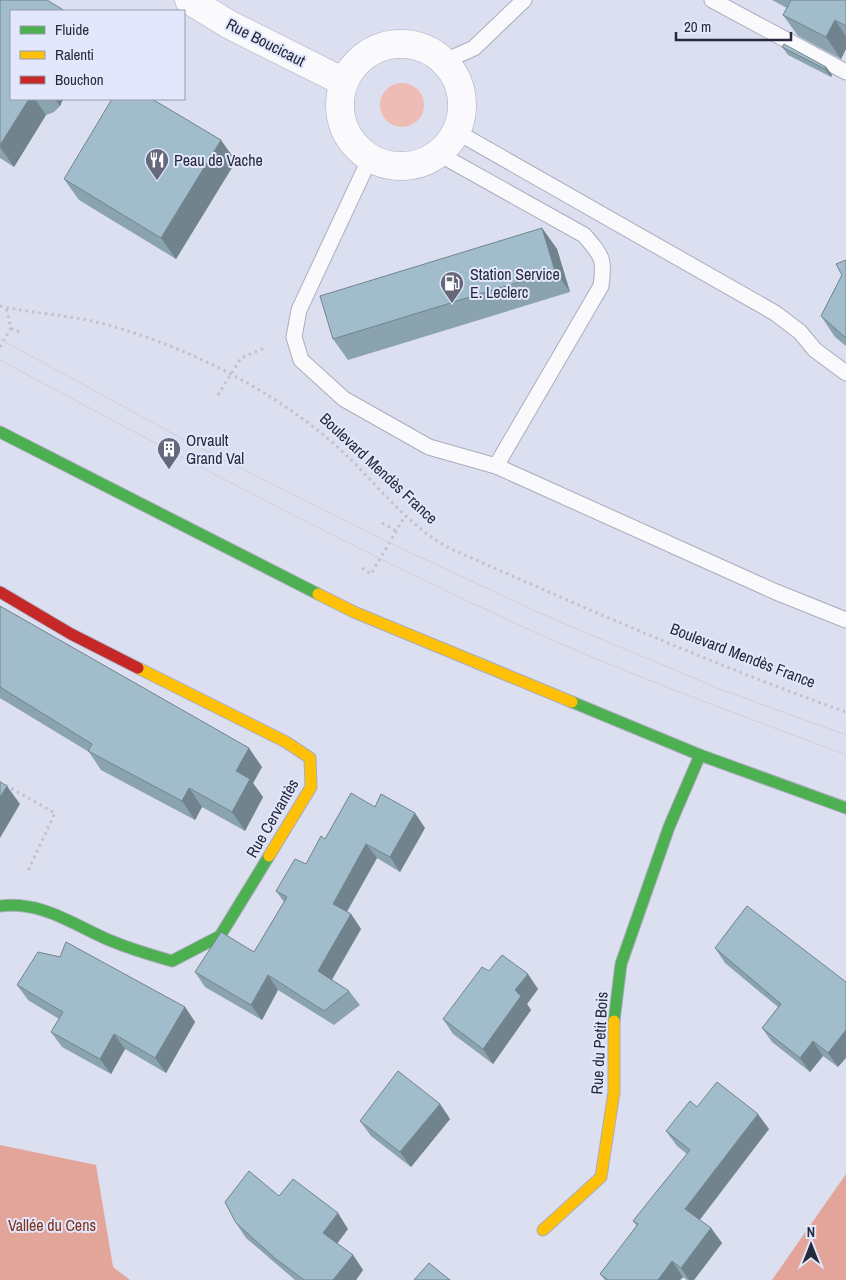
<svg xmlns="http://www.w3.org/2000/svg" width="846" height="1280" font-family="'Archivo Narrow',sans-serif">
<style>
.green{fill:#eebcb4}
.forest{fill:#e3a499}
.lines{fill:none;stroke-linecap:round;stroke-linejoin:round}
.lane-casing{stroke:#aaadbd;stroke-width:17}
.street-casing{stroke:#aaadbd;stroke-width:29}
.fast-casing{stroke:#aaadbd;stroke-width:13}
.slow-casing{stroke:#aaadbd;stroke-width:13}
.jam-casing{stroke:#aaadbd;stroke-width:13}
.path{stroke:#c1c2c9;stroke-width:3;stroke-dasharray:2.5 4;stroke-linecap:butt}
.lane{stroke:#fafafd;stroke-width:15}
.street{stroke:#fafafd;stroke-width:28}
.fast{stroke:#4caf50;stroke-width:11}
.slow{stroke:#ffc107;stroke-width:11}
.jam{stroke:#c62828;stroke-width:11}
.tram{stroke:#cfd1d6;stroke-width:1}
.wall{fill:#8aa3af}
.shaded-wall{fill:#71848e}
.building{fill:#a1bdcb;stroke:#71848e}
.labels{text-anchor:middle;stroke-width:4;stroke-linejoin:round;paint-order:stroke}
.street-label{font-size:16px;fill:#272a3d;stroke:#e3e7fc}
.poi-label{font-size:16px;fill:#272a3d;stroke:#e3e7fc;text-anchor:start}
.park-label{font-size:16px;fill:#7d321c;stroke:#e3e7fc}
</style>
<rect width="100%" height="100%" fill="#dbdff0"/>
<circle class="green" cx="402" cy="105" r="22"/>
<g class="forest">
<polygon points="0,1145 96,1165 113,1267 130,1280 0,1280"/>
<polygon points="846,1174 846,1280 772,1280"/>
</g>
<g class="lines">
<g class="lane-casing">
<g id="lane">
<polyline points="712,0 846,72"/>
<polyline points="445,61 474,48 524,0"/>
<polyline points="457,132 775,313 800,332 815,350 846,373"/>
<path d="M 439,154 L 584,235 C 602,256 605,258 601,286 L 496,466"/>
<polyline points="370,158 299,310 294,337 301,360 344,399 429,447 496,466 776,592 846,620"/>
</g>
</g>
<g class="street-casing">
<g id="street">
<polyline points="189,0 230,25 344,82"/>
<circle cx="401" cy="105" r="61"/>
</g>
</g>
<g class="fast-casing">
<g id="fast">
<polyline points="0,432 318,594"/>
<polyline points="572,702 700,755 846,808"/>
<path d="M 0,906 C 42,901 72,924 109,940 C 130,949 151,955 172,961 L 220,936 L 269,856"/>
<polyline points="614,1021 621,964 669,827 700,755"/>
</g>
</g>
<g class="slow-casing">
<g id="slow">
<polyline points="318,594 354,612 572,702"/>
<polyline points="138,668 286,742 310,758 311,787 269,856"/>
<polyline points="543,1230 601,1177 614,1092 614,1021"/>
</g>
</g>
<g class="jam-casing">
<polyline id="jam" points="0,592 71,634 138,668"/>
</g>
<g class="path">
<path d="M 0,306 C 35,314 73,315 108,325 C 186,347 263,385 326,437 C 369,472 400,521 449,548 C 580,606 711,664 846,712"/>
<polyline points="11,328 22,333"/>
<polyline points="0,347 11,328 6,307"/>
<polyline points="218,395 241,358 267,347"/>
<polyline points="382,523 395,530"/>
<polyline points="362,568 371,574 405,516"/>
<polyline points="0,782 55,813 28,871"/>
</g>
<use href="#lane" class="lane"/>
<use href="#street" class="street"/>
<use href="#fast" class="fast"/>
<use href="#slow" class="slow"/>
<use href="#jam" class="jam"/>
<g class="tram">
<polyline points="0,339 190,443 388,542 542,614 717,688 846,735"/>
<path d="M 0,360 C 175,454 350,548 532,631 C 634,677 741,715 846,755"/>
</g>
</g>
<g class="wall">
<polygon points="0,0 11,99 63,99 60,106 54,112 46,115 14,167 0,158"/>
<polygon points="772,0 846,0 846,49 841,59 798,36 783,15 787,8"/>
<polygon points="782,47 826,67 832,75 831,77 788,55"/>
<polygon points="236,161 176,259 79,200 64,179"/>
<polygon points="542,228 557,249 570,292 348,360 333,339"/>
<polygon points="846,260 846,346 835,337 821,316 842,275"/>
<polygon points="0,606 262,767 253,783 263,797 245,831 202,807 195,820 101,770 89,752 0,698"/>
<polygon points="375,807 425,828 400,872 377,858 347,912 351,914 361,929 332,980 349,991 360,1005 334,1025 278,990 262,1020 205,987 195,972 254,952 284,902 276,891 306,864 325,839"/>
<polygon points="747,906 838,1067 823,1056 810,1072 772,1042 762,1028 778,1007 725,963 715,948"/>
<polygon points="489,971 538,989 527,1004 531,1010 493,1064 453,1034 443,1019"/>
<polygon points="17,985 185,1007 195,1022 166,1073 125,1049 111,1074 62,1047 51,1032 59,1019 28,1000"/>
<polygon points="440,1104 450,1119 411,1167 371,1136 360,1121"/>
<polygon points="697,1107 769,1129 700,1220 711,1228 722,1243 694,1280 687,1280 683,1277 680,1280 605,1280 600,1274 637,1226 633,1221 687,1154 677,1146 666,1131"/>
<polygon points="279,1196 348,1229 337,1243 353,1255 363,1270 356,1280 295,1280 246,1238 236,1223"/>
</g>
<g class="shaded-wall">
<polygon points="835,20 846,36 846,49 841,59 826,37"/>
<polygon points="826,67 832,75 831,77 825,69"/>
<polygon points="29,99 35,99 46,115 14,167 0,147 0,145"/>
<polygon points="55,99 63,99 60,106"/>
<polygon points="221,140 236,161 176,259 161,238"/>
<polygon points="542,228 557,249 570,292 555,271"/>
<polygon points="249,748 262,767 253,783 263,797 245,831 232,812 236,771"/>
<polygon points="7,786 20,804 0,838 0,797"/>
<polygon points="189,788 202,807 195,820 182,801"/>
<polygon points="415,813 425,828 400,872 390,857"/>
<polygon points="366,844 377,858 343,918 333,904"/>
<polygon points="351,914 361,929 328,986 318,971"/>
<polygon points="528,974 538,989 527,1004 531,1010 493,1064 483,1049 515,990"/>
<polygon points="268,975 278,990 262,1020 251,1005"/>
<polygon points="185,1007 195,1022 166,1073 155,1058"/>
<polygon points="846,1030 846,1058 838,1067 828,1053"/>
<polygon points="114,1034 125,1049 111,1074 100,1059"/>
<polygon points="813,1041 823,1056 810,1072 800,1058"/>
<polygon points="440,1104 450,1119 411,1167 400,1152"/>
<polygon points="758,1114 769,1129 696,1224 685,1209"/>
<polygon points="338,1213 348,1229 334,1248 323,1233"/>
<polygon points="711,1228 722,1243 694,1280 689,1280 681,1268"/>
<polygon points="353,1255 363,1270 356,1280 333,1280"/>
<polygon points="672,1261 683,1277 680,1280 658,1280"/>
</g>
<g class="building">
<polygon points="0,0 47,0 65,11 11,11 11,99 29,99 0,145"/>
<polygon points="791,0 846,0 846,26 835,20 826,37 783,15"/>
<polygon points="784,44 826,67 825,69 782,47"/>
<polygon points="112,99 152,99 221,140 161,238 64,179"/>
<polygon points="542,228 555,271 333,339 320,296"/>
<polygon points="846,260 846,338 821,316 842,275 836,264"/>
<polygon points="0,606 249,748 236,771 250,779 232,812 189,788 182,801 88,751 92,744 0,687"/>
<polygon points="0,782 7,786 0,797"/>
<polygon points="351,793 375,807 381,794 415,813 390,857 366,844 333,904 351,914 318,971 349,991 324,1011 268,975 251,1005 195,972 221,932 254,952 287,897 276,891 295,859 306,864 321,836 325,839"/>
<polygon points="747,906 846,982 846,1030 828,1053 813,1041 800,1058 762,1028 781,1004 715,948"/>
<polygon points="66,942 185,1007 155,1058 114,1034 100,1059 51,1032 63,1012 17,985 38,952 60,957"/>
<polygon points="502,955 528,974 515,990 521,996 483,1049 443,1019 482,967 489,971"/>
<polygon points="398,1071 440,1104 400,1152 360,1121"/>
<polygon points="717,1082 758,1114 685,1209 711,1228 681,1268 672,1261 658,1280 608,1280 600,1274 638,1224 633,1221 690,1150 666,1131 690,1101 697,1107"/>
<polygon points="249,1171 279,1196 293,1179 338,1213 323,1233 353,1255 333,1280 304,1280 276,1259 236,1223 225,1202"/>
<polygon points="429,1263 450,1280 414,1280"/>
</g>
<defs>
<g id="restaurant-pin" transform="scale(1.25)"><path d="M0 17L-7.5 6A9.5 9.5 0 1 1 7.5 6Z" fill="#66697c" stroke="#e3e7fc"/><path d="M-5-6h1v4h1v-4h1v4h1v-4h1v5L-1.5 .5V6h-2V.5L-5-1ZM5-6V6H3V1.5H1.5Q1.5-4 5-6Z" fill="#fff"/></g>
<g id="fuel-pin" transform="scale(1.25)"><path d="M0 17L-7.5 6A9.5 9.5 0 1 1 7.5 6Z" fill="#66697c" stroke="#e3e7fc"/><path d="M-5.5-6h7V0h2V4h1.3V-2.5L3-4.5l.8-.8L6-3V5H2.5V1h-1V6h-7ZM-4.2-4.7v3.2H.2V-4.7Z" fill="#fff"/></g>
<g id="building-pin" transform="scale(1.25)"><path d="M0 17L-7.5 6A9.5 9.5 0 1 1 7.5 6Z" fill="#66697c" stroke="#e3e7fc"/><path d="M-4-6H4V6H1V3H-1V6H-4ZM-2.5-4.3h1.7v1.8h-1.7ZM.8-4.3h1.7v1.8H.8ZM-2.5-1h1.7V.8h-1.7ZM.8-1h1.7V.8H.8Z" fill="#fff"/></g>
</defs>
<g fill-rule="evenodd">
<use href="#restaurant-pin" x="157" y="160"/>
<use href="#fuel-pin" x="452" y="283"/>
<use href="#building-pin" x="169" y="449"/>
</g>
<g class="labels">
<g class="street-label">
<text transform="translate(266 42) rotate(27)" y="6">Rue Boucicaut</text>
<text transform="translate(379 468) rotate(43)" y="6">Boulevard Mendès France</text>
<text transform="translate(743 655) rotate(21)" y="6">Boulevard Mendès France</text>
<text transform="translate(272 818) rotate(-60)" y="6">Rue Cervantès</text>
<text transform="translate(599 1043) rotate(-87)" y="6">Rue du Petit Bois</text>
</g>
<g class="poi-label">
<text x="174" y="166">Peau de Vache</text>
<text x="470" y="280">Station Service<tspan x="470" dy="18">E. Leclerc</tspan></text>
<text x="186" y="446">Orvault<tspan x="186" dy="18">Grand Val</tspan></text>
</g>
<g class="park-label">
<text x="52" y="1231">Vallée du Cens</text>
</g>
</g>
<rect x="10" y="10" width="175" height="90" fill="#e3e7fc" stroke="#989bb0"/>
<rect x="20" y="26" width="25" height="8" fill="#4caf50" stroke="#989bb0"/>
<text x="55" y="35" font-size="15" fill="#272a3d">Fluide</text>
<rect x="20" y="51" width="25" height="8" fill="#ffc107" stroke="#989bb0"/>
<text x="55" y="60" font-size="15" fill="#272a3d">Ralenti</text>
<rect x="20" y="76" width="25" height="8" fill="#c62828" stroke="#989bb0"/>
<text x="55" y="85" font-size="15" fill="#272a3d">Bouchon</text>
<g transform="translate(811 1245)" stroke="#e3e7fc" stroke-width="4" paint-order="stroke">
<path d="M0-4L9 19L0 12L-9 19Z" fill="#272a3d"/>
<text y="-8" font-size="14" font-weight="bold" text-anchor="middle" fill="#272a3d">N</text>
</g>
<path d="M676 32v8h115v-8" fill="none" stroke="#272a3d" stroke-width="2.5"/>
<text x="684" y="32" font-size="15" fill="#272a3d" stroke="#e3e7fc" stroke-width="4" paint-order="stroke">20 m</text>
</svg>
